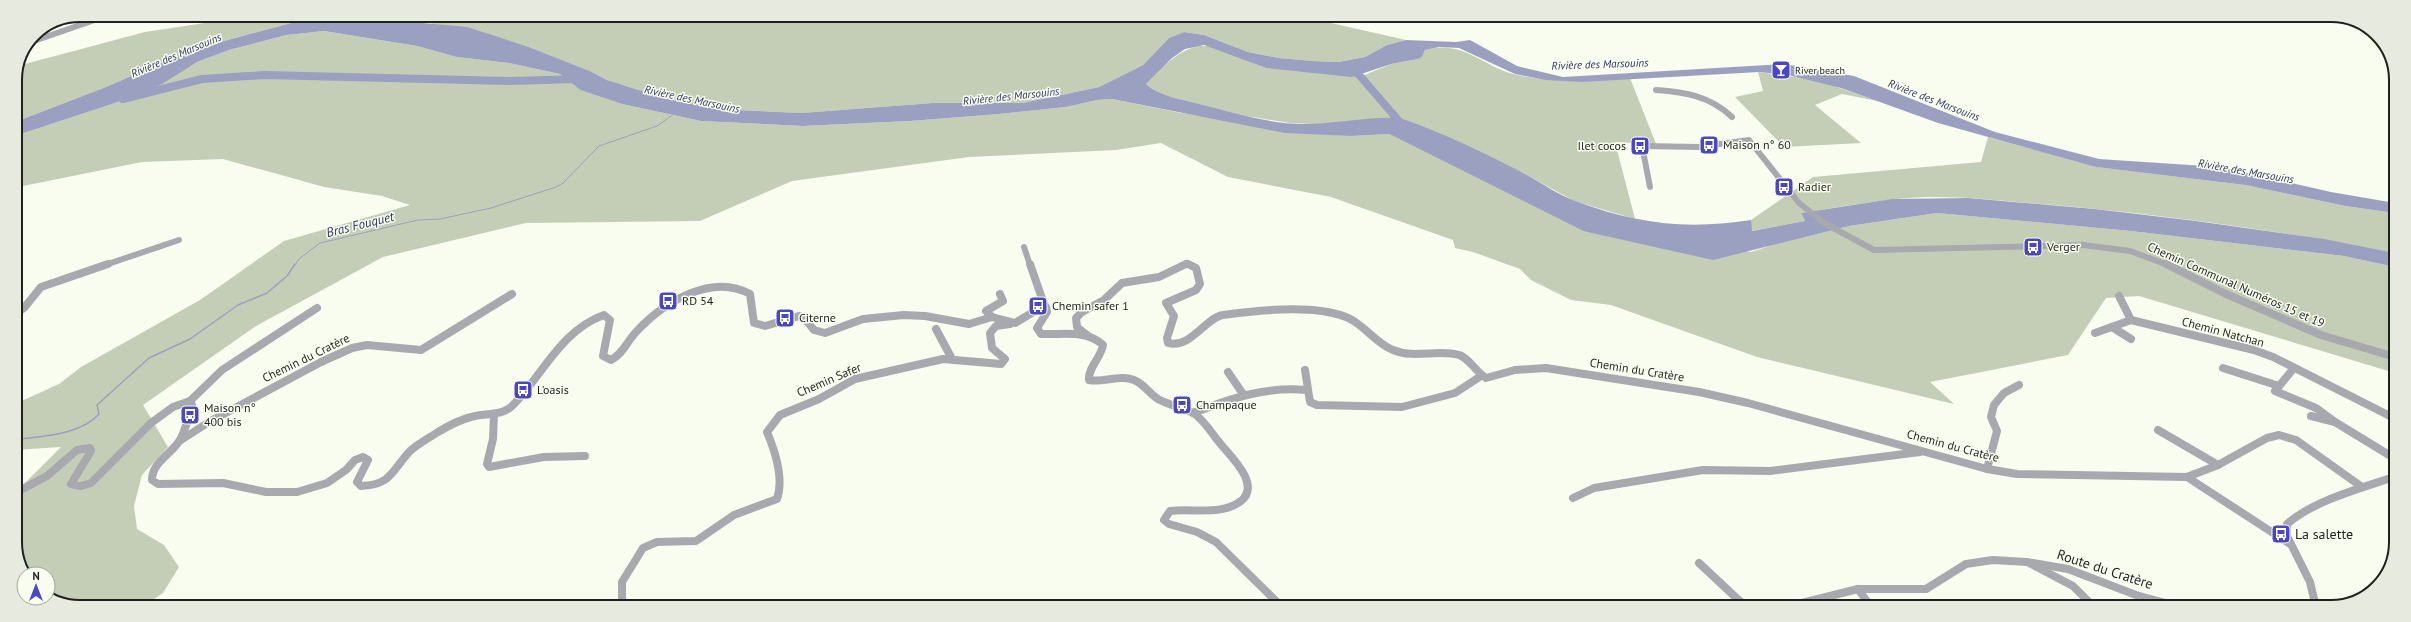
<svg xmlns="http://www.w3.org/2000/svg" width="2411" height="622" font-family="'PT Sans',sans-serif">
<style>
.green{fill:#c4ceb6}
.water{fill:#9ca0c0}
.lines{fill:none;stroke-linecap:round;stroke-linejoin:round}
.stream-far1{stroke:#9ca0c0;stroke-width:1}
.stream{stroke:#9ca0c0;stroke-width:1.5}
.river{stroke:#9ca0c0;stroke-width:8}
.minor-far1{stroke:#a8a9af;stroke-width:6}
.minor{stroke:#a8a9af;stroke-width:8}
.labels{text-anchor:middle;stroke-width:3;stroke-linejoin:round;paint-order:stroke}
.far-poi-label{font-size:10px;fill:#1f211c;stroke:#f8fdf0;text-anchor:start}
.far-water-label{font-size:11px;font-style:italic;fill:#30335f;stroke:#f8fdf0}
.poi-label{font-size:12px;fill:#1f211c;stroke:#f8fdf0;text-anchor:start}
.street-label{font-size:12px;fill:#1f211c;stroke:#f8fdf0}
.water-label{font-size:13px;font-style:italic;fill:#30335f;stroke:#f8fdf0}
.near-poi-label{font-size:14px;fill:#1f211c;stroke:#f8fdf0;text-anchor:start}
.near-street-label{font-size:14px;fill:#1f211c;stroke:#f8fdf0}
.rim{fill:none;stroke:#1f211c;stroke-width:2}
</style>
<rect width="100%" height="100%" fill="#f8fdf0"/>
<g class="green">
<polygon points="257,15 336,15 313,17 224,41 161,63 106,87 15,122 15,80 21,65 145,32"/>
<polygon points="353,15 1300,16 1406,40 1387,45 1365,57 1338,62 1312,61 1279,58 1248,52 1204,35 1184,32 1169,38 1143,65 1099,87 1023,103 933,103 801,113 716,109 667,99 607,80 590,71 529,47 503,39 425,22 374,19"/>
<polygon points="324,31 417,46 458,57 509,63 560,74 580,90 622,104 701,121 803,126 910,121 999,114 1066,107 1097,100 1112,99 1181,113 1352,136 1389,134 1583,231 1751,252 1779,243 1849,226 1937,213 2131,231 2344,256 2395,267 2395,373 2139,296 2106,298 2068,355 1930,382 1954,404 1757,357 1611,305 1571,300 1531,280 1520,269 1473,252 1455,248 1453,240 1331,197 1228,177 1161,143 1116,150 969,157 792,181 700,221 526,223 383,257 256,326 143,405 168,447 142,475 134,506 137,529 164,545 179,567 163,593 145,605 63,605 48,595 48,574 26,574 15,547 15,493 61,447 15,450 15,404 59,384 81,367 200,300 284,241 410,205 382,196 324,187 223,159 142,162 23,186 15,191 15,136 133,97 197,62 229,50 287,35"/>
<path d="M 1198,46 L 1210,46 L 1266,68 L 1362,76 L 1391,64 L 1418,59 L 1422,57 L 1425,50 C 1464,39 1482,67 1517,75 C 1556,83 1592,81 1630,78 L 1656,144 L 1615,142 L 1635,219 L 1574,201 L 1527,175 L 1400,118 L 1316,124 L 1290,123 L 1246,116 L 1161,95 L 1146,84 C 1162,68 1175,52 1198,46 Z"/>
<polygon points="1758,72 1817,80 1877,101 1842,94 1815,105 1861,143 1784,147 1735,97 1763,91"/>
<path d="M 1988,137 L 2097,167 L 2245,185 L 2345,206 L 2395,213 L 2395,253 C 2282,231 2168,215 2054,205 C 2012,202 1969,196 1927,197 C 1885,198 1843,207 1801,213 L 1805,221 L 1751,231 L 1751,220 L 1813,177 L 1981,162 Z"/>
</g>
<path class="water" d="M 336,15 L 467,27 L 529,47 L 590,71 L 607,80 L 667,99 L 716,109 L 801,113 L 933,103 L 1023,103 L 1099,87 L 1143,65 L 1169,38 L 1184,32 L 1204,35 L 1248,52 L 1279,58 L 1312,61 L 1338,62 L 1365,57 L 1387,45 L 1406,40 L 1456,42 L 1470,40 L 1517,66 L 1563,77 L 1784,64 L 1854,76 L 1995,132 L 2099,159 L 2220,167 L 2331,192 L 2395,203 L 2395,213 L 2345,206 L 2245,185 L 2096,167 L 1938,123 L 1841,88 L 1788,75 L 1759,72 L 1582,82 L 1546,80 L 1515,74 L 1459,48 L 1439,47 L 1425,50 L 1422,57 L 1418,59 L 1391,64 L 1352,77 L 1266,68 L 1204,45 L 1185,49 L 1172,58 L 1146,84 C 1161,97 1180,99 1199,104 C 1233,112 1268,124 1303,124 C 1336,124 1368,116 1400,118 C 1444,133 1487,154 1527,175 C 1543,184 1559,195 1575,201 C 1638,224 1685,230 1751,220 L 1752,231 L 1805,221 L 1801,213 L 1892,199 L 1968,198 L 2095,209 L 2196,221 L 2324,239 L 2395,253 L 2395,267 L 2344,256 L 2131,231 L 1937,213 L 1849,226 L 1713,260 L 1583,231 L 1389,134 L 1352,136 L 1285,133 L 1112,99 L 1097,100 L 1066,107 L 999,114 L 910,121 L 803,126 L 701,121 L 622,104 L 580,90 L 560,74 L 509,63 L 457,57 L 417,46 L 324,31 L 287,35 L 229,50 L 197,62 L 162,84 L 133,97 L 15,136 L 15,122 L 106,87 L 161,63 L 224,41 L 313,17 Z"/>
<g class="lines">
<polyline class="stream-far1" points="295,265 299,259 320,243 418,220 440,219 491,208 556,187 563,183 599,146 657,126 674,114"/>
<path class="stream" d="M 15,440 C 41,436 81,435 99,414 L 97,405 L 149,358 L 190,339 L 238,305 L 267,293 L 287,276 L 295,264"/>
<g class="river">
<polyline points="1354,69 1405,128"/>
<polyline points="123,99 202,79 264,75 509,81 580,79"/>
</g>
<g class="minor-far1">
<polyline points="31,42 109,15"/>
<path d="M 1656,90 C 1685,92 1710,96 1732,117"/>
<polyline points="1650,187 1642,146 1698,147 1749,140 1799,203 1824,223 1874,250 2083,245 2130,251 2168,265"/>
<polyline points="1024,247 1030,265"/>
<polyline points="105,265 179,240"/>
<polyline points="1182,265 1192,265"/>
</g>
<g class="minor">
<polyline points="1030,264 1045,307"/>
<path d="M 1188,264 L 1196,268 L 1200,284 L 1196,290 L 1166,303 L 1174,316 L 1167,338 L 1168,343 C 1191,349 1206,317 1223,315 C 1258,310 1312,304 1346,317 C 1363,323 1375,343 1393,350 C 1414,359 1438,349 1459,355 C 1468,357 1476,372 1486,378 L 1515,370 L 1546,368 L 1699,392 L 1748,403 L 1987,469 L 2017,474 L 2187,477 L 2218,465 L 2267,438 L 2279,435 L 2296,440 L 2362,487"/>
<polyline points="2166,264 2226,294 2321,335 2395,357"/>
<polyline points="2119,296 2131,320 2254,350 2273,357 2394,418"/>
<polyline points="15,314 24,308 41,287 108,264"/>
<polyline points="992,317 986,311 1003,301 1000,294"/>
<polyline points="2112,327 2131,339"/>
<polyline points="936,329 952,359"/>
<polyline points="2095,333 2131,320"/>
<polyline points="1087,335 1077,327 1076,318 1082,312 1104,300 1122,283 1159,277 1186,264"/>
<polyline points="2223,368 2279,386"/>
<polyline points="2294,368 2275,391 2316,408 2335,422"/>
<polyline points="1305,370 1310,402 1317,405 1402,407 1455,393 1481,376"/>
<polyline points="1228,372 1243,394"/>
<polyline points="190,401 222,370 317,308"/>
<polyline points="2394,409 2394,418"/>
<path d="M 1193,413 C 1230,399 1265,386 1306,390"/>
<polyline points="494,414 493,439 487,464 489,467 544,457 585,456"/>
<polyline points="2311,416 2335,422 2394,458"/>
<polyline points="2158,430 2218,465"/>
<polyline points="181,440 209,422 321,362 352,348 367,345 421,350 512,294"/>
<polyline points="1987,469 1997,431 1991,417 1994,405 2004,393 2019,385"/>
<polyline points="2187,477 2290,544"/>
<path d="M 15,493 L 47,476 L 77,450 L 90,448 L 91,451 L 71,484 L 81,486 L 91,483 L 151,423 L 173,407 L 190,401 L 192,405 C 189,416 186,428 181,438 C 174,453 152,461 152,480 L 158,484 L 223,483 L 266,492 L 297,492 L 327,483 L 346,470 L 355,460 L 363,457 L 368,460 L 357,482 L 361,486 C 392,485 392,470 410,451 C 418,444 429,438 438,432 C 448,426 459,420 471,417 C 484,413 502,416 512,406 C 542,376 561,330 604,315 L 610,320 L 603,356 L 611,360 C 624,353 627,341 637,331 C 664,302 712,273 750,294 L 754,323 L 765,326 L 799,316 L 806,320 L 814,330 L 825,333 L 863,319 L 904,315 L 925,316 L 969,324 L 992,317 L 1015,323 L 1040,308 L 1046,307 L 1047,312 L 1037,328 L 1041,334 C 1062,335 1086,329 1103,345 C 1101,358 1088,367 1089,380 C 1104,383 1120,374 1134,380 C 1144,384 1150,394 1158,399 C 1170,406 1184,407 1195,414 C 1205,422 1211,432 1219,442 C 1229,455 1262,484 1241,501 C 1221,516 1194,508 1170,511 L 1164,520 L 1169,524 L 1197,532 L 1216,542 L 1281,606"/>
<polyline points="1573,498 1594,488 1703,470 1770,471 1920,452"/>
<polyline points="1699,563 1745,606"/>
<polyline points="2031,564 2073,586 2094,607"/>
<polyline points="1858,589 1871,607"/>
<path d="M 622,605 L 622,582 L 643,548 L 657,542 L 696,541 L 734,515 L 777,499 C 784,479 775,451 767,432 L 780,415 L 819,399 L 855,379 L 943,359 L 1001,364 L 1005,359 L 992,348 L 990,333 L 996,326 L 1010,324"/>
<polyline points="1790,606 1858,589 1926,589 1966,564 1993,560 2027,562 2068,569 2136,595 2180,607"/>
<path d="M 2316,607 L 2310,582 L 2287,536 L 2287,524 C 2313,501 2361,488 2394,477"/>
</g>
</g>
<defs>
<g id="bar-square" transform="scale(1)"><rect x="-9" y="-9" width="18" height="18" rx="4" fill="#4b47bd" stroke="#f8fdf0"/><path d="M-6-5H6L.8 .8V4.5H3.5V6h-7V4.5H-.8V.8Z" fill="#fff"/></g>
<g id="bus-square" transform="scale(1)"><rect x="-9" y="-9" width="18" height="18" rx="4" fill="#4b47bd" stroke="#f8fdf0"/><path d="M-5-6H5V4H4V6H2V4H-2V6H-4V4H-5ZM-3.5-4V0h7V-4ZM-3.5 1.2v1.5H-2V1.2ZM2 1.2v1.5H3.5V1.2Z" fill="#fff"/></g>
</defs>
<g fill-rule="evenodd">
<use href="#bar-square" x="1781" y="70"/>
<use href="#bus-square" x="1709" y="145"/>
<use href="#bus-square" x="1640" y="146"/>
<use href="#bus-square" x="1784" y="187"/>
<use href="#bus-square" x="2033" y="247"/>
<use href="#bus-square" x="668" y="301"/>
<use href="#bus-square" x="1038" y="306"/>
<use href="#bus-square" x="785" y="318"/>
<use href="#bus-square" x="523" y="390"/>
<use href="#bus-square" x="1182" y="405"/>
<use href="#bus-square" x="190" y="415"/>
<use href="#bus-square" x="2281" y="534"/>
</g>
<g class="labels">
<g class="far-poi-label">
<text x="1795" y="74">River beach</text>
</g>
<g class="far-water-label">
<text transform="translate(176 55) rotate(-23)" y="4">Rivière des Marsouins</text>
<text transform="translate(1600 64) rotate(-2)" y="4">Rivière des Marsouins</text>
<text transform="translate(1011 96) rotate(-6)" y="4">Rivière des Marsouins</text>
<text transform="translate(692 99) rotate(12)" y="4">Rivière des Marsouins</text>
<text transform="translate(1934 100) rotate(21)" y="4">Rivière des Marsouins</text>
<text transform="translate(2246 171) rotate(10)" y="4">Rivière des Marsouins</text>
</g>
<g class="poi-label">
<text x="1723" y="149">Maison n° 60</text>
<text x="1626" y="150" text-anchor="end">Ilet cocos</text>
<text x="1798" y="191">Radier</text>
<text x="2047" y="251">Verger</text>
<text x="682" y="305">RD 54</text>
<text x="1052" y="310">Chemin safer 1</text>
<text x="799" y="322">Citerne</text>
<text x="537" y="394">L'oasis</text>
<text x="1196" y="409">Champaque</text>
<text x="204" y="412">Maison n°<tspan x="204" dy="14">400 bis</tspan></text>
</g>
<g class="street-label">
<text transform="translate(2236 285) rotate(24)" y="4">Chemin Communal Numéros 15 et 19</text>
<text transform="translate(2223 332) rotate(15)" y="4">Chemin Natchan</text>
<text transform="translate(306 358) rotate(-26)" y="4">Chemin du Cratère</text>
<text transform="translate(1637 370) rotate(9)" y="4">Chemin du Cratère</text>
<text transform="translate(829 380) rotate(-23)" y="4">Chemin Safer</text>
<text transform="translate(1953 446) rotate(15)" y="4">Chemin du Cratère</text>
</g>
<g class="water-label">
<text transform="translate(360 224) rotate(-14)" y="5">Bras Fouquet</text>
</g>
<g class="near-poi-label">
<text x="2295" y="539">La salette</text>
</g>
<g class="near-street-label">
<text transform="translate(2105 569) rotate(18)" y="5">Route du Cratère</text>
</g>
</g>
<path d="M0 0H2411V622H0ZM80 22H2331A58 58 0 0 1 2389 80V542A58 58 0 0 1 2331 600H80A58 58 0 0 1 22 542V80A58 58 0 0 1 80 22Z" fill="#e7ebdf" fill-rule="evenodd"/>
<path class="rim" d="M80 22H2331A58 58 0 0 1 2389 80V542A58 58 0 0 1 2331 600H80A58 58 0 0 1 22 542V80A58 58 0 0 1 80 22Z"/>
<g transform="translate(36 586)"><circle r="19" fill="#f8fdf0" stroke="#a1a59b"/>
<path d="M0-3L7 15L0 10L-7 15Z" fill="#4b47bd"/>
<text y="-6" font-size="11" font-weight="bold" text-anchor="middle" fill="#1f211c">N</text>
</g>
</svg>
